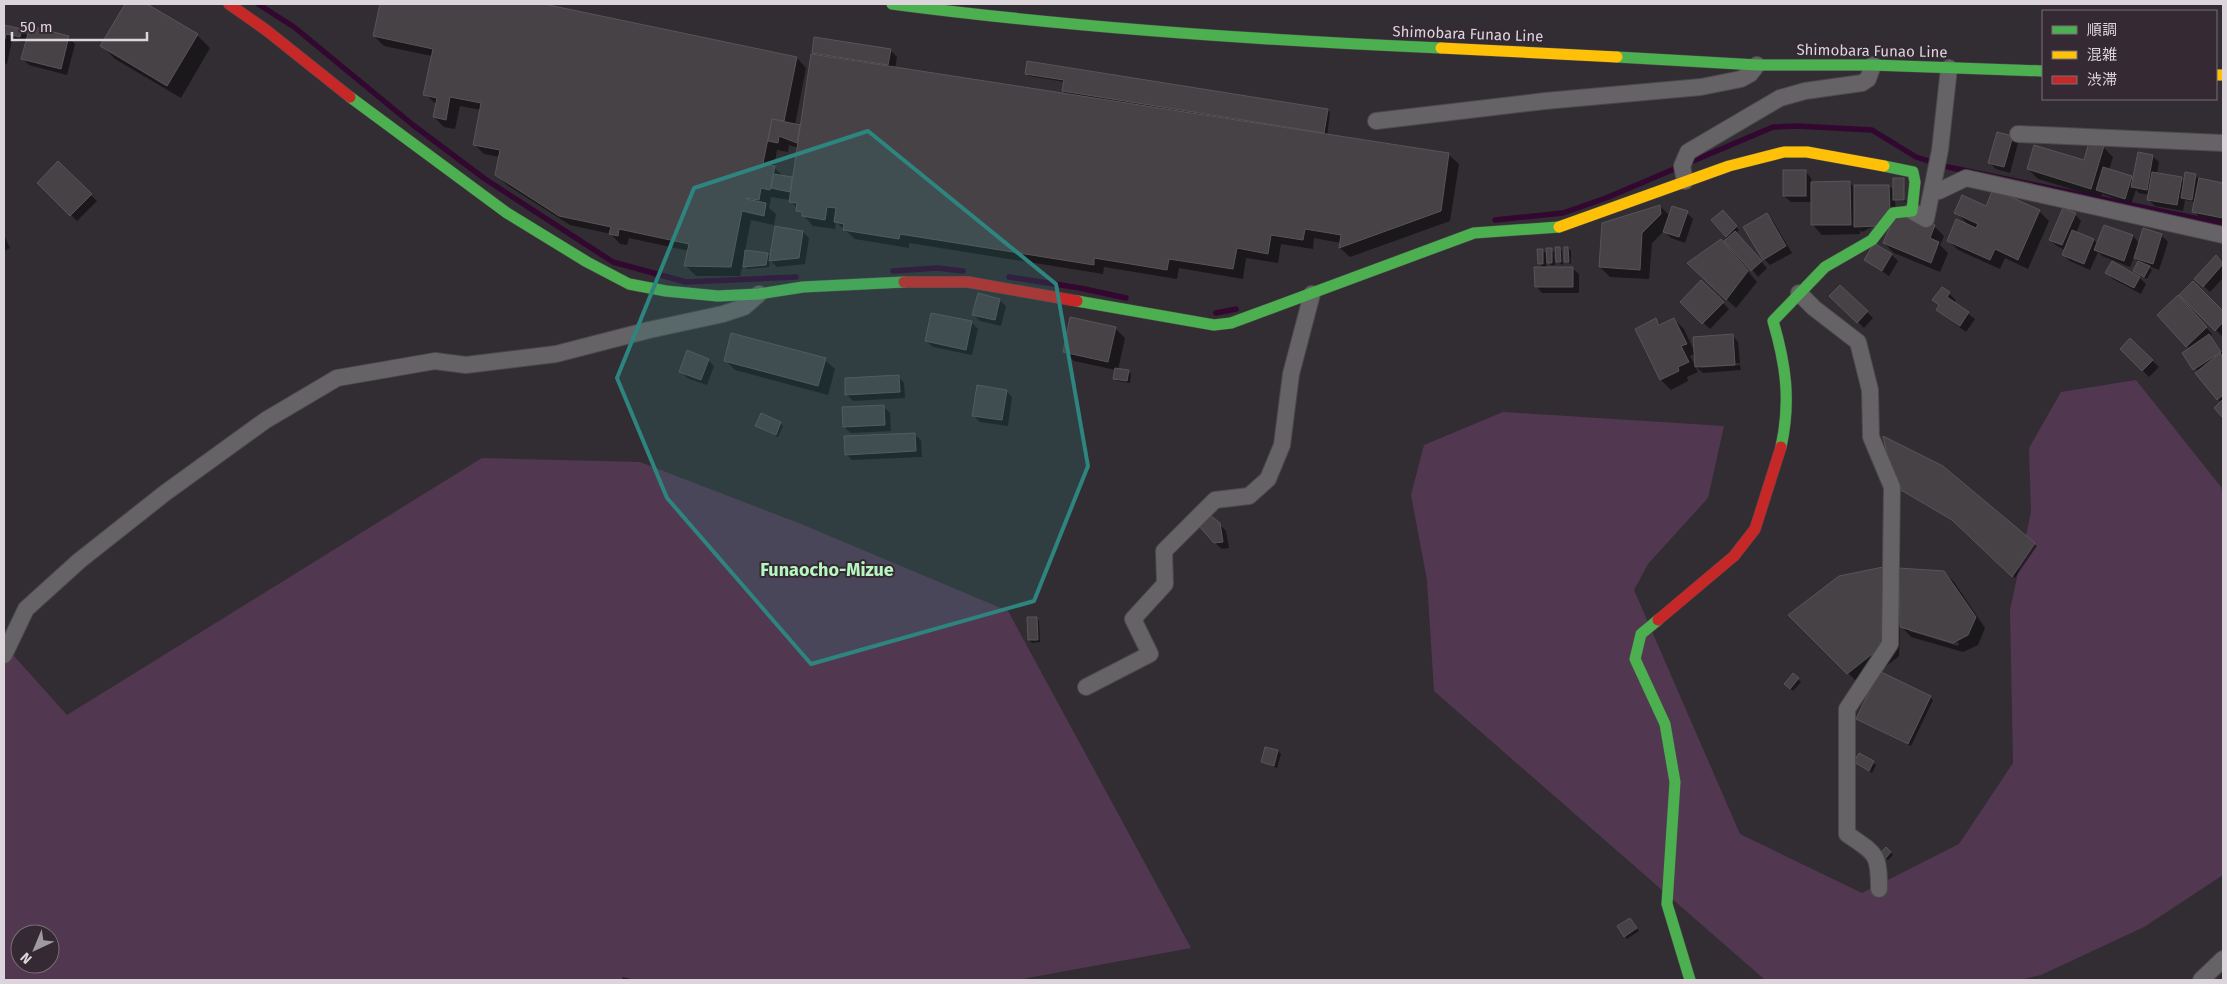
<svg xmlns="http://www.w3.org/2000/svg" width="2227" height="984" font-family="'Fira Sans','Noto Sans JP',sans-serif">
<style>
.green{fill:#513850;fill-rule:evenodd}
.shadow{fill:#0007;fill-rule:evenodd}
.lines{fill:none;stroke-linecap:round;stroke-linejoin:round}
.stream{stroke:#320831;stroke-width:5.5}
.building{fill:#464246;stroke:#585458}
.street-casing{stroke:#4c494c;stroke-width:18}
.fast-casing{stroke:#4c494c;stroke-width:12}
.slow-casing{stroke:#4c494c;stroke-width:12}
.jam-casing{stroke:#4c494c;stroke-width:12}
.street{stroke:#656365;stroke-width:16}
.fast{stroke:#4caf50;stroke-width:11}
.slow{stroke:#ffc107;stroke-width:11}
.jam{stroke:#c62828;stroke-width:11}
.marked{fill:#2e847e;fill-opacity:0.2;stroke:#2e847e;stroke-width:4;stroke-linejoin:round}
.labels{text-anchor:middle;stroke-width:4;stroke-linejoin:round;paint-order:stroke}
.street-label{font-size:15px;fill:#dcd5db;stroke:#352a34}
.quarter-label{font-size:18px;font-weight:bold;fill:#b6f7bf;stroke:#352a34}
</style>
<rect width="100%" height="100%" fill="#322d32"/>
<g class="green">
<polygon points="2136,380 2221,487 2223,495 2223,875 2144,927 2041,975 2019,980 1765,980 1434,691 1427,580 1411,495 1424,445 1503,412 1724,426 1708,498 1648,564 1634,590 1740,834 1862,893 1959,844 2013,763 2010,610 2031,512 2029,448 2061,392"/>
<path d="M 482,458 L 640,462 L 801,524 L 1008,611 L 1191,948 L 1017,980 L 4,980 L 4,645 L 67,715 ZM 20,934 L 50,934 L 50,964 L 20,964 Z"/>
</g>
<g class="shadow">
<polygon points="127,4 145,4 197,35 210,48 181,98 115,59 102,46"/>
<path d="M 381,4 L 538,4 L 797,58 L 806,68 L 795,125 L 801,126 L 817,57 L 813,53 L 890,50 L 897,57 L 895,69 L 1068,96 L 1063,91 L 1065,82 L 1029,76 L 1026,73 L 1328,110 L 1330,113 L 1327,136 L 1449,155 L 1459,164 L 1450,221 L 1350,257 L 1340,248 L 1341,243 L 1314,238 L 1313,249 L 1281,244 L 1278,263 L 1246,258 L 1243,279 L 1179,268 L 1177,279 L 1104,267 L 1103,274 L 909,243 L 909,248 L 855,239 L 836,222 L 835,229 L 813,226 L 790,200 L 771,197 L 769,208 L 776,214 L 774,225 L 751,220 L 745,251 L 767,254 L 771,257 L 803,232 L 809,238 L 805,264 L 777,267 L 770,260 L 769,267 L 747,269 L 743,264 L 740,276 L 696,276 L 686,266 L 689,251 L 629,238 L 627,245 L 620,244 L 611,234 L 570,225 L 507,185 L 497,175 L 500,157 L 484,154 L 474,144 L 481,110 L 460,106 L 455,129 L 444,127 L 434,117 L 436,104 L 425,94 L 432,56 L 384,46 L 374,36 ZM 789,145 L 798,148 L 794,179 L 784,177 L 774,167 L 777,150 L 788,152 Z"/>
<polygon points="5,26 22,30 28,36 69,37 75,44 67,75 29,65 23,59 27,43 12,40 7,64 4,63"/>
<polygon points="2012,137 2018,143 2010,173 1996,169 1990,163"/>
<polygon points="2103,147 2113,157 2109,170 2134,180 2152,156 2159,162 2157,174 2181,179 2185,182 2196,175 2198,179 2223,184 2223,223 2200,218 2194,211 2196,202 2185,200 2183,211 2155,206 2149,200 2150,195 2139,193 2136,190 2131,204 2102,194 2101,198 2038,179 2028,169 2085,162"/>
<polygon points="58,163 97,201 77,221 39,183"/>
<polygon points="1805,171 1811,178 1812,183 1850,183 1854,187 1889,186 1907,202 1895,200 1896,215 1862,232 1860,230 1860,234 1822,235 1813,225 1812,202 1791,202 1784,196"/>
<polygon points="1660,206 1670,216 1687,213 1693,219 1685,243 1671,238 1664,231 1652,243 1649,279 1610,277 1600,267"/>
<polygon points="1987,207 2039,211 2049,221 2028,269 2005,258 2000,269 1958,250 1948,240 1970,226 1956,213"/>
<polygon points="1723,212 1739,230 1735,233 1767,268 1758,277 1713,221"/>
<polygon points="2075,214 2081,221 2076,233 2094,240 2098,244 2104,226 2133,236 2140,244 2161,235 2168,242 2159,270 2148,266 2152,270 2147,279 2135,271 2139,262 2134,257 2130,267 2102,256 2098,252 2090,270 2070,261 2063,255 2065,250 2057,246 2050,240"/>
<polygon points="1767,215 1773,221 1792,253 1770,265 1764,259"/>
<polygon points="1934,226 1944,236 1940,245 1948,253 1940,272 1894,253 1884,243"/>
<polygon points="4,235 10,248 4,251"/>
<polygon points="1559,248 1562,251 1563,265 1557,262"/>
<polygon points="1568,248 1571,251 1571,264 1565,261"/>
<polygon points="1551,249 1556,254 1554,254 1555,265 1551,265 1546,260 1546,268 1572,268 1579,274 1579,293 1542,293 1536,286 1544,268 1539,264 1543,250 1548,255"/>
<polygon points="1731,251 1757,282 1736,308 1689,263"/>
<polygon points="1892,255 1898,261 1889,276 1866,260"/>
<polygon points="2216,257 2223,264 2223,278 2210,292 2196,279"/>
<polygon points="2107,273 2140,278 2146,284 2141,294 2113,279"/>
<polygon points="1701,282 1729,309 1710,329 1682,302"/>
<polygon points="2193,283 2223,313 2222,336 2181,295"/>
<polygon points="1840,286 1873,318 1864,328 1831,296"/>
<polygon points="1942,288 1956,300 1954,303 1975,319 1966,332 1937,310 1940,306 1934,300"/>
<polygon points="999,300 1006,306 1001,326 980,321 974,315"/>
<polygon points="2184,303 2212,334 2210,337 2223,354 2223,416 2215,408 2221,403 2184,353 2190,349 2158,315"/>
<polygon points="1674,319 1684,329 1695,353 1732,335 1738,342 1740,363 1701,366 1701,368 1740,365 1741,370 1703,373 1696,367 1695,354 1690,356 1698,372 1687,377 1688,381 1671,390 1661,380 1636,329 1656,320 1662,325"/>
<polygon points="971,322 978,329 972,355 933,347 926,341"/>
<polygon points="1115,328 1125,338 1118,370 1128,371 1131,374 1130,383 1117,381 1114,378 1116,370 1074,361 1064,352"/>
<polygon points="2130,340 2159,367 2149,377 2122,349"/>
<polygon points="708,360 714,366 707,385 687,378 680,371"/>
<polygon points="725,360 825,360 835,369 828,395 735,370"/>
<polygon points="898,376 904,383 905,398 853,401 847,395"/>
<polygon points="1006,391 1012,397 1008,426 980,422 973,415"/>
<polygon points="884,407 890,413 891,431 851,433 844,427"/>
<polygon points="780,423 783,426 778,437 757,426"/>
<polygon points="914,434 921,440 922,457 852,460 846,454"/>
<polygon points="1895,486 2034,544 2037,546 2015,578 1956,522"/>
<polygon points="1219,524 1226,531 1229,548 1222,549 1215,543"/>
<path d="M 1887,568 L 1901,581 L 1944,572 L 1954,582 L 1985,628 L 1978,645 L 1963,652 L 1911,637 L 1900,625 L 1899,656 L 1861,686 L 1790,615 ZM 1909,629 L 1959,643 L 1958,646 L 1909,631 Z"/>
<polygon points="1037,618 1039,621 1040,642 1032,643 1029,640"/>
<polygon points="1793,675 1801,682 1793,691 1786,684"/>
<polygon points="1930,697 1933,700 1911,746 1857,719"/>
<polygon points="1278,751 1281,754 1277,768 1263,762"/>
<polygon points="1860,755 1876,765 1872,773 1856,762"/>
<polygon points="1886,848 1893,855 1888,860 1881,854"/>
<polygon points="1630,919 1639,931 1627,939 1625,936"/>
<polygon points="623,977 635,980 622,980"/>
</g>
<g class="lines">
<g class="stream">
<polyline points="258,4 294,27 413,125 485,179 613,262 686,282 796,277"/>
<polyline points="1495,220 1563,213 1606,198 1773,127 1797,126 1872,130 1916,157 1948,167 2223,224"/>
<polyline points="893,271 937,268 963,271"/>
<polyline points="1009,277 1080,288 1126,298"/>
<polyline points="1216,313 1236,309"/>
</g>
</g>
<g class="building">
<polygon points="125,4 147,4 198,34 167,86 100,46"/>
<polygon points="380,4 544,4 797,57 784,121 772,119 763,163 775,166 770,190 761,188 759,200 746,198 746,199 766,203 764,216 742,211 731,267 684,266 689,244 619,229 618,236 609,234 611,227 559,216 495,175 500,150 473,145 481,103 450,97 446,120 433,117 437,98 423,95 433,49 373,36"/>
<polygon points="4,25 22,29 20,37 6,34 4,44"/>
<polygon points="30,26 69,36 61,69 21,59"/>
<polygon points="814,37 891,49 888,65 812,53"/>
<polygon points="811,54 1449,153 1441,211 1339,248 1341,235 1305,229 1303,240 1271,235 1268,254 1237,248 1233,269 1169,259 1167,270 1094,258 1094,265 900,234 899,239 843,230 844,224 834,222 836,208 827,207 825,220 802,216 802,212 796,211 797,203 789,202"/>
<polygon points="1027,61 1328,109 1324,133 1062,91 1064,80 1025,74"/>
<polygon points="772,119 800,125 797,143 779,136 778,143 768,141"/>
<polygon points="1997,132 2013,136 2004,167 1988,163"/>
<polygon points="2089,142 2104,146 2091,189 2027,169 2034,145 2084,160"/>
<polygon points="2138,152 2153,155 2147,190 2131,187"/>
<polygon points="58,161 92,194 70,216 37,183"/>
<polygon points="2103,167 2132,176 2125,199 2096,190"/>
<rect x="1783" y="170" width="23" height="26"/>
<polygon points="2152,172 2182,177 2177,205 2147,200"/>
<polygon points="2185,172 2196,174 2192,200 2181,198"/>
<polygon points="774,174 792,177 790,192 771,188"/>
<rect x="1893" y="178" width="11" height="22"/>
<polygon points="2199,178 2223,183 2223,218 2192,212"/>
<polygon points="1850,181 1851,225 1811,225 1811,182"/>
<polygon points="1854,185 1889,185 1890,209 1878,226 1854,227"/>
<polygon points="1993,189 2040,210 2018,260 1995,249 1990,260 1947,241 1956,219 1976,228 1978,224 1954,213 1962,195 1986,206"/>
<polygon points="1660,205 1661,214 1642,233 1640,270 1599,267 1602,223"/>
<polygon points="1672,206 1688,211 1679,237 1663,232"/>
<polygon points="2063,208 2076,213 2062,245 2049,240"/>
<polygon points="1723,210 1737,226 1726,237 1711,220"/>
<polygon points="1767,213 1786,246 1763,260 1743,227"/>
<polygon points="1912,216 1935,225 1930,238 1939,242 1931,263 1883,243 1894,217"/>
<polygon points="2104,225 2133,235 2124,261 2094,250"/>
<polygon points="775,226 803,231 799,258 769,261"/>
<polygon points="2143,228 2162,234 2153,264 2134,258"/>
<polygon points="2072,230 2094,239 2084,264 2062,255"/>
<polygon points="1735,231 1762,261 1751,271 1724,241"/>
<polygon points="1721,239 1748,271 1726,300 1687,263"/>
<polygon points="1874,243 1892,254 1882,271 1864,260"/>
<polygon points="1555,247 1560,247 1561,262 1556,262"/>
<polygon points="1564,247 1568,247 1569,262 1564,262"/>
<polygon points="1546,248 1552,248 1552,263 1547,263"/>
<polygon points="1537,249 1543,249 1543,264 1538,264"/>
<polygon points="745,250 768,253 766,265 743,267"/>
<polygon points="2216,255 2223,264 2203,287 2194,279"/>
<polygon points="2112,261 2140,277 2134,288 2105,273"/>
<polygon points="2138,261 2150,266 2144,277 2133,271"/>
<polygon points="1534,267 1573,267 1573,287 1535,287"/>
<polygon points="1701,280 1724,302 1702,324 1680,302"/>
<polygon points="2193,281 2223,311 2223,322 2215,331 2179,295"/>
<polygon points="1840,285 1868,311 1857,323 1829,296"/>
<polygon points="1942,287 1950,292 1947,297 1969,312 1960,326 1936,310 1939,305 1932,300"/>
<polygon points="978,293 1000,299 995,320 972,315"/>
<polygon points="2178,295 2207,327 2186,347 2157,315"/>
<polygon points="931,313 972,321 966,350 925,341"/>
<polygon points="1070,317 1116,327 1108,362 1063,352"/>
<polygon points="1656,318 1659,325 1674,318 1687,344 1681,346 1689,362 1678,367 1679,371 1660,380 1635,329"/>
<polygon points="731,333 826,358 818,386 724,361"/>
<polygon points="1733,334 1735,365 1695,367 1693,337"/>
<polygon points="2209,334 2221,352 2193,370 2182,353"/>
<polygon points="2130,338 2153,360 2142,371 2120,349"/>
<polygon points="687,350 709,359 701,380 679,372"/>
<polygon points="2220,353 2223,357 2223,395 2217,400 2195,373"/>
<polygon points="1115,368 1129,370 1127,381 1113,379"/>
<polygon points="899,375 900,392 845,395 845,378"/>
<polygon points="977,385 1007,390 1002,420 972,416"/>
<polygon points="2223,399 2223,418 2214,408"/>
<polygon points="884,405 885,425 843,427 842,407"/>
<polygon points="761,413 781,422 776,435 755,426"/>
<polygon points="915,433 916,451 845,455 844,436"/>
<polygon points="1883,436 1943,466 2035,543 2012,577 1952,520 1894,486"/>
<polygon points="1209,514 1220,523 1223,542 1214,543 1198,525"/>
<polygon points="1888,566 1886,643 1847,674 1788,615 1839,576"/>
<polygon points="1899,568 1944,571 1976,617 1968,635 1953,643 1900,627"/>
<polygon points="1027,617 1037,617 1038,640 1028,640"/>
<polygon points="1879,671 1931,696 1908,744 1856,719"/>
<polygon points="1793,673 1799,678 1790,689 1784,684"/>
<polygon points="1265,747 1278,750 1274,766 1261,762"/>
<polygon points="1859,753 1874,761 1869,771 1854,762"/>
<polygon points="1886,847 1891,852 1885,859 1879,854"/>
<polygon points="1630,918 1637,928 1624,937 1617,926"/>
</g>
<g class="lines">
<g class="street-casing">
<g id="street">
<polyline points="1376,121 1545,101 1701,87 1741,79 1750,74 1757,65"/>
<polyline points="2018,134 2223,143"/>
<polyline points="1685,181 1682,166 1688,152 1780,98 1805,91 1862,83 1868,79 1873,65"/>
<polyline points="1939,191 1966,178 2223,235"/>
<polyline points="1912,211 1926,219 1940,150 1949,68"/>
<path d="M 1799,293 L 1814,308 L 1858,342 L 1870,390 L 1871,437 L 1892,487 L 1890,644 L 1847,709 L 1847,834 C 1876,854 1879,853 1879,889"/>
<polyline points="4,655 26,609 79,561 165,493 266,420 337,378 435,361 466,365 556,354 649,330 723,314 744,307 759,294"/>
<polyline points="1086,687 1150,654 1133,619 1165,584 1164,551 1215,500 1249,496 1268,479 1282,445 1291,374 1312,294"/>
<polyline points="2201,980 2223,959"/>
</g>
</g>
<g class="fast-casing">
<g id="fast">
<path d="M 892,4 C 1074,28 1258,40 1441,48"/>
<polyline points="1617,57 1757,65 1873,65 2043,71"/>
<polyline points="350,97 507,213 587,262 629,284 666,291 718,296 759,294 803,287 904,282"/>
<polyline points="1077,301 1214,325 1231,323 1474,233 1559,227"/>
<path d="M 1781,447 C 1791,401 1786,365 1773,321 L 1825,267 L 1872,240 L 1893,213 L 1912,211 L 1915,182 L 1913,172 L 1884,166"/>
<polyline points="1658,620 1641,634 1635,659 1665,724 1675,782 1667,904 1690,980"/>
</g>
</g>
<g class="slow-casing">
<g id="slow">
<polyline points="1441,48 1617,57"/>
<polyline points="2216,75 2223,75"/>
<polyline points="1559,227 1729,166 1784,152 1807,152 1884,166"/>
</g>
</g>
<g class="jam-casing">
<g id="jam">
<polyline points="229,4 266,30 350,97"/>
<polyline points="904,282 968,282 1077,301"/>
<polyline points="1658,620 1734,556 1755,529 1781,447"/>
</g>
</g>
<use href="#street" class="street"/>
<use href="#fast" class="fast"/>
<use href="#slow" class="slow"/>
<use href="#jam" class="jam"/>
</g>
<path class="marked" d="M 868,131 L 1056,284 L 1088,466 L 1034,601 L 811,664 L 667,498 L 617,378 L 694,188 Z"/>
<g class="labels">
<g class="street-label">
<text transform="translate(1468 34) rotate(2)" y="5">Shimobara Funao Line</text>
<text transform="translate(1872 51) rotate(1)" y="5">Shimobara Funao Line</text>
</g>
<g class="quarter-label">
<text x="827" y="576">Funaocho-Mizue</text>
</g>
</g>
<rect width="2227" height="984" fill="none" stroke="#dcd5db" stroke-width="10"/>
<rect x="2042" y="10" width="175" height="90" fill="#352a34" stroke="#786e77"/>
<rect x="2052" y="26" width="25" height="8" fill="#4caf50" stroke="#786e77"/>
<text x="2087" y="35" font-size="15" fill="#dcd5db">順調</text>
<rect x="2052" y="51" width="25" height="8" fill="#ffc107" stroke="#786e77"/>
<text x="2087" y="60" font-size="15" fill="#dcd5db">混雑</text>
<rect x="2052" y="76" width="25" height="8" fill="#c62828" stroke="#786e77"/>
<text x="2087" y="85" font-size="15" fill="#dcd5db">渋滞</text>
<g transform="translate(35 949) rotate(224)"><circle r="24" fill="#352a34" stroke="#786e77"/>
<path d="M0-4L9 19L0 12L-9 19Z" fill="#a09aa0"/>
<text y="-8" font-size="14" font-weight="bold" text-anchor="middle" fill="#dcd5db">N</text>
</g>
<path d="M12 32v8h135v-8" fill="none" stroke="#dcd5db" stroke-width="2.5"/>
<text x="20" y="32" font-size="15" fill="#dcd5db" stroke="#352a34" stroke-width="4" paint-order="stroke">50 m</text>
</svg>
